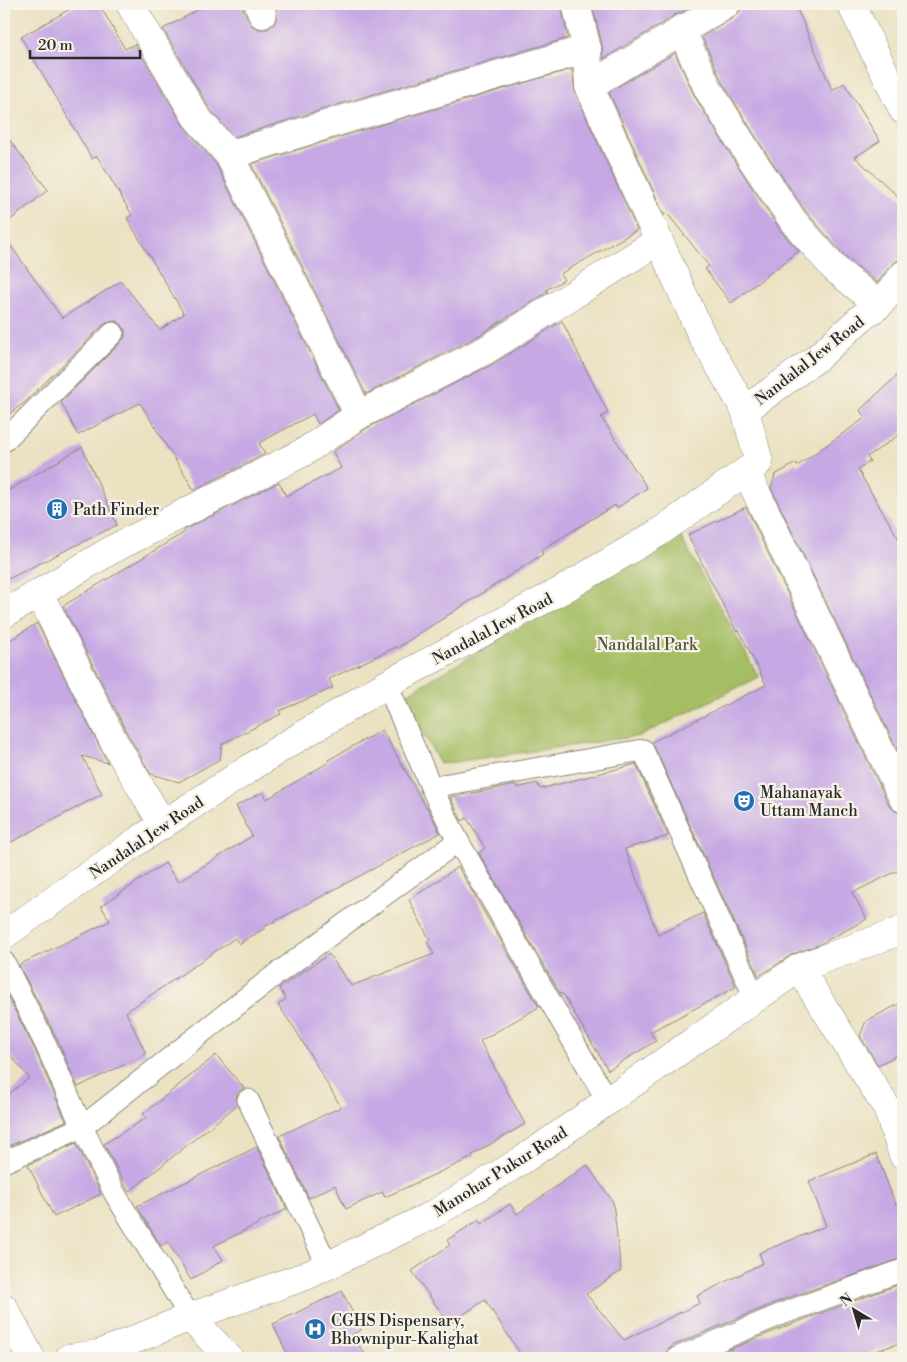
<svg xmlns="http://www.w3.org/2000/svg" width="907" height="1362" font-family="'Libre Bodoni',serif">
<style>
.green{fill:#a5bd63;stroke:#687447}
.building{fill:#c6a8e4}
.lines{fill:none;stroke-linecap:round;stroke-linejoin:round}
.lane-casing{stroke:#8b8676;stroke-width:23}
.street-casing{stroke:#8b8676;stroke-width:29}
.lane{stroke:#fff;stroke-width:21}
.street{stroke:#fff;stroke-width:28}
.labels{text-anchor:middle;stroke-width:4.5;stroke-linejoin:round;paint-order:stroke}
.street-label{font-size:16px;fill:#2b2b2b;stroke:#f7f3e8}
.poi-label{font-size:16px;fill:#2b2b2b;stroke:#f7f3e8;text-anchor:start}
.park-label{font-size:16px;fill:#50573c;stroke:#f7f3e8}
</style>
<rect width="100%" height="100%" fill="#f7f3e8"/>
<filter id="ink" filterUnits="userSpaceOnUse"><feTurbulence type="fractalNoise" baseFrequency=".02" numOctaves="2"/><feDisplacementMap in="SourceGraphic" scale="10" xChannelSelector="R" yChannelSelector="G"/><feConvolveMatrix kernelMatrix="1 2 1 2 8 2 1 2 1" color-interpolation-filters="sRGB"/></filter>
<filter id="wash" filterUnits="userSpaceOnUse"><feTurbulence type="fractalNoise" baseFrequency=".0096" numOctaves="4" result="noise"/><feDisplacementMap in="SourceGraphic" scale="20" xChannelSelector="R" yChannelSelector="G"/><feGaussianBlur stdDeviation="1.12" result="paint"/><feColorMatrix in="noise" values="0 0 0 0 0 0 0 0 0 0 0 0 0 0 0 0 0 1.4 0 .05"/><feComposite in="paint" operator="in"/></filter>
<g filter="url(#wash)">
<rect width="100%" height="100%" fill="#ebe2c2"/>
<polygon class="green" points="679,534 759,677 640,736 440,764 403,696"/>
<g id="blocks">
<g class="building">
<polygon points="79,4 99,4 125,49 135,44 183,125 216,164 339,410 318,424 313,414 259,443 265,454 194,490 140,403 78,435 61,402 122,341 125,337 125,330 122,325 117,321 110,321 104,324 25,402 4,418 4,236 62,318 121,281 160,330 184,314 127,218 132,215 97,156 92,159 21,37"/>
<polygon points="208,4 241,4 251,25 259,29 267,29 274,24 277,17 277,8 283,4 561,4 568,38 347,102 234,137 209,108 163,29"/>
<polygon points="592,4 696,4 679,14 674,15 668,20 603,59 602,45"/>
<polygon points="742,4 795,4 832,90 844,83 880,141 855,157 903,201 903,260 897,261 891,265 877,283 842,253 806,212 764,150 722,82 702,37 734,17 740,11"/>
<polygon points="675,53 695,97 738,166 781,231 799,251 731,303 705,269 709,266 667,213 664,215 609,92"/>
<polygon points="572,69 575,92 637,230 560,274 564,280 546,290 548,292 478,336 366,394 251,164 356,132"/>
<polygon points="4,133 48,190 4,225"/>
<polygon points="562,321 608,413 601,417 647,488 617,508 615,505 541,550 543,554 397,648 396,647 329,679 333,688 279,711 281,714 222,744 220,759 179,782 151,774 128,735 63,606 185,532 184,530 279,482 286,496 341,468 333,452 367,428 493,364"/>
<polygon points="903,370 903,432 867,457 870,461 858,470 903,546 903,762 771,488 775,475 796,463 797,466 865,418 860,410"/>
<polygon points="82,447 117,525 4,581 4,493"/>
<polygon points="746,507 889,805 895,811 903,813 903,868 852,893 867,919 820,944 791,955 759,976 652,742 766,685 739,630 736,631 688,535"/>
<polygon points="37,623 108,763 82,756 102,794 4,846 4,644"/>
<polygon points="382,730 426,807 427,807 440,833 264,927 265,928 239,944 235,938 126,1012 146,1054 78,1087 57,1039 19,965 110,921 101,906 165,863 178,882 252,836 236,806 263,792 267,799 329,762 328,760"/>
<polygon points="636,764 668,836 625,849 658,935 703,913 736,987 650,1032 656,1041 608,1070 563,994 561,995 479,853 485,848 467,818 462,821 450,797 516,785 517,788 537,783 540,789"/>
<polygon points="458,867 539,1007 480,1041 525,1124 472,1155 473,1157 385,1197 382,1192 346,1209 335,1185 309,1198 279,1136 341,1107 295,1029 278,1005 286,999 279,988 329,954 351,986 434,954 427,941 430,940 409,900"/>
<polygon points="4,989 35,1050 66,1121 4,1148 4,1098 29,1078 4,1047"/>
<polygon points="903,1002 903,1052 878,1065 860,1036 866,1021"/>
<polygon points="216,1055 244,1088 237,1093 236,1100 237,1105 129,1192 104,1144 146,1118 143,1114"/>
<polygon points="76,1143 101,1194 54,1217 28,1165"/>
<polygon points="257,1147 287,1209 214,1246 223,1260 191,1280 168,1242 161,1246 137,1206"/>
<polygon points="876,1154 896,1205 903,1202 903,1258 779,1301 672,1346 667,1351 665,1358 523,1358 485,1300 449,1324 412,1271 450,1245 447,1240 479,1220 481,1224 510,1204 517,1214 587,1165 613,1202 621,1271 586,1294 624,1340 700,1303 697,1296 763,1263 759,1253 826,1226 809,1181"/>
<polygon points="903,1283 903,1342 854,1358 709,1358 789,1325"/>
<polygon points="342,1291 361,1330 351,1335 368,1358 289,1358 273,1324"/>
</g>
</g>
</g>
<g filter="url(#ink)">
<use href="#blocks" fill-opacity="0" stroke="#8b8676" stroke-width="1"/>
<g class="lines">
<g class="lane-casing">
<g id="lane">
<polyline points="4,441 113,333"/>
<polyline points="387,684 431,787 458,841 608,1102"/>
<polyline points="431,787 643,750 755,998"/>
<polyline points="4,962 46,1045 82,1127 115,1194 190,1317"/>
<polyline points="248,1100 328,1266"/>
<polyline points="4,1162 82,1127 270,979 458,841"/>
<polyline points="677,1358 784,1313 903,1270"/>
</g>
</g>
<g class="street-casing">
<g id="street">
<polyline points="130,4 196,117 229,155 359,415"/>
<polyline points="259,4 262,14"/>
<polyline points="576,4 587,49"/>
<polyline points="851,4 903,110"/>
<polyline points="681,29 708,89 751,158 794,222 835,269 879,305"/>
<polyline points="589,86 726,4"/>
<polyline points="229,155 352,117 587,49 589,86 702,336 745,410"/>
<polyline points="746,471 903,798"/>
<polyline points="39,593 114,742 163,825"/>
<polyline points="4,614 113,549 304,452 359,415 486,350 658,241"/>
<polyline points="4,935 139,840 281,748 387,684 562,590 658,533 759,462 745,410 817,358 861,318 879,305 903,275"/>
<polyline points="799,968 887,1108 903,1155"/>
<polyline points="4,1308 31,1358"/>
<polyline points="190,1317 229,1358"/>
<polyline points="69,1358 99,1354 190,1317 308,1275 434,1214 524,1159 799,968 903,930"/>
</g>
</g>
<use href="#lane" class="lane"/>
<use href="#street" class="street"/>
</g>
</g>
<defs>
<g id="building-disc" transform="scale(1.125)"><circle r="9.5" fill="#1f6fb2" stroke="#f7f3e8"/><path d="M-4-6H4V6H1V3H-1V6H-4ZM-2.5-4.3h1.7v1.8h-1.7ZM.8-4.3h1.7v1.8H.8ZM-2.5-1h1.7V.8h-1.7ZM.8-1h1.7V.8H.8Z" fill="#fff"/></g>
<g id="theatre-disc" transform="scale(1.125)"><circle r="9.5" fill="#1f6fb2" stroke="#f7f3e8"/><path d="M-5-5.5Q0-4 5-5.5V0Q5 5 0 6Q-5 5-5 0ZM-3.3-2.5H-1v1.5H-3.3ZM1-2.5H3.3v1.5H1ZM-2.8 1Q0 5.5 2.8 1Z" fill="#fff"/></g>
<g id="hospital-disc" transform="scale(1.125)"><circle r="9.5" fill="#1f6fb2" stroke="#f7f3e8"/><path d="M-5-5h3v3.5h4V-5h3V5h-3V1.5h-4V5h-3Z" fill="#fff"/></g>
</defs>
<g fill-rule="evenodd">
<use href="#building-disc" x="57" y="509"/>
<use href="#theatre-disc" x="744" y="801"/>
<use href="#hospital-disc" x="315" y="1329"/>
</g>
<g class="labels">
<g class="street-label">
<text transform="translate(809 360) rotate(-38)" y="6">Nandalal Jew Road</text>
<text transform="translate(492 628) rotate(-28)" y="6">Nandalal Jew Road</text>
<text transform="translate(146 837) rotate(-34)" y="6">Nandalal Jew Road</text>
<text transform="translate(500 1171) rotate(-32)" y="6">Manohar Pukur Road</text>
</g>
<g class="poi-label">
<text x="73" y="515">Path Finder</text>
<text x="760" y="798">Mahanayak<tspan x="760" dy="18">Uttam Manch</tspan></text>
<text x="331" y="1326">CGHS Dispensary,<tspan x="331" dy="18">Bhownipur-Kalighat</tspan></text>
</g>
<g class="park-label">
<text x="647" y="650">Nandalal Park</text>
</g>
</g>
<rect width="907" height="1362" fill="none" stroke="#f7f3e8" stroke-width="20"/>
<g transform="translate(854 1310) rotate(322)" stroke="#f7f3e8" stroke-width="4" paint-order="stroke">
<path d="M0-4L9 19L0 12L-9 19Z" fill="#2b2b2b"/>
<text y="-8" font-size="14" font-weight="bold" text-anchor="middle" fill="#2b2b2b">N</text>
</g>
<path d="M30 50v8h110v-8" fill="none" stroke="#2b2b2b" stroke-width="2.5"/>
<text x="38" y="50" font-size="15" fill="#2b2b2b" stroke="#f7f3e8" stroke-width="4" paint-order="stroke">20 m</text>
</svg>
